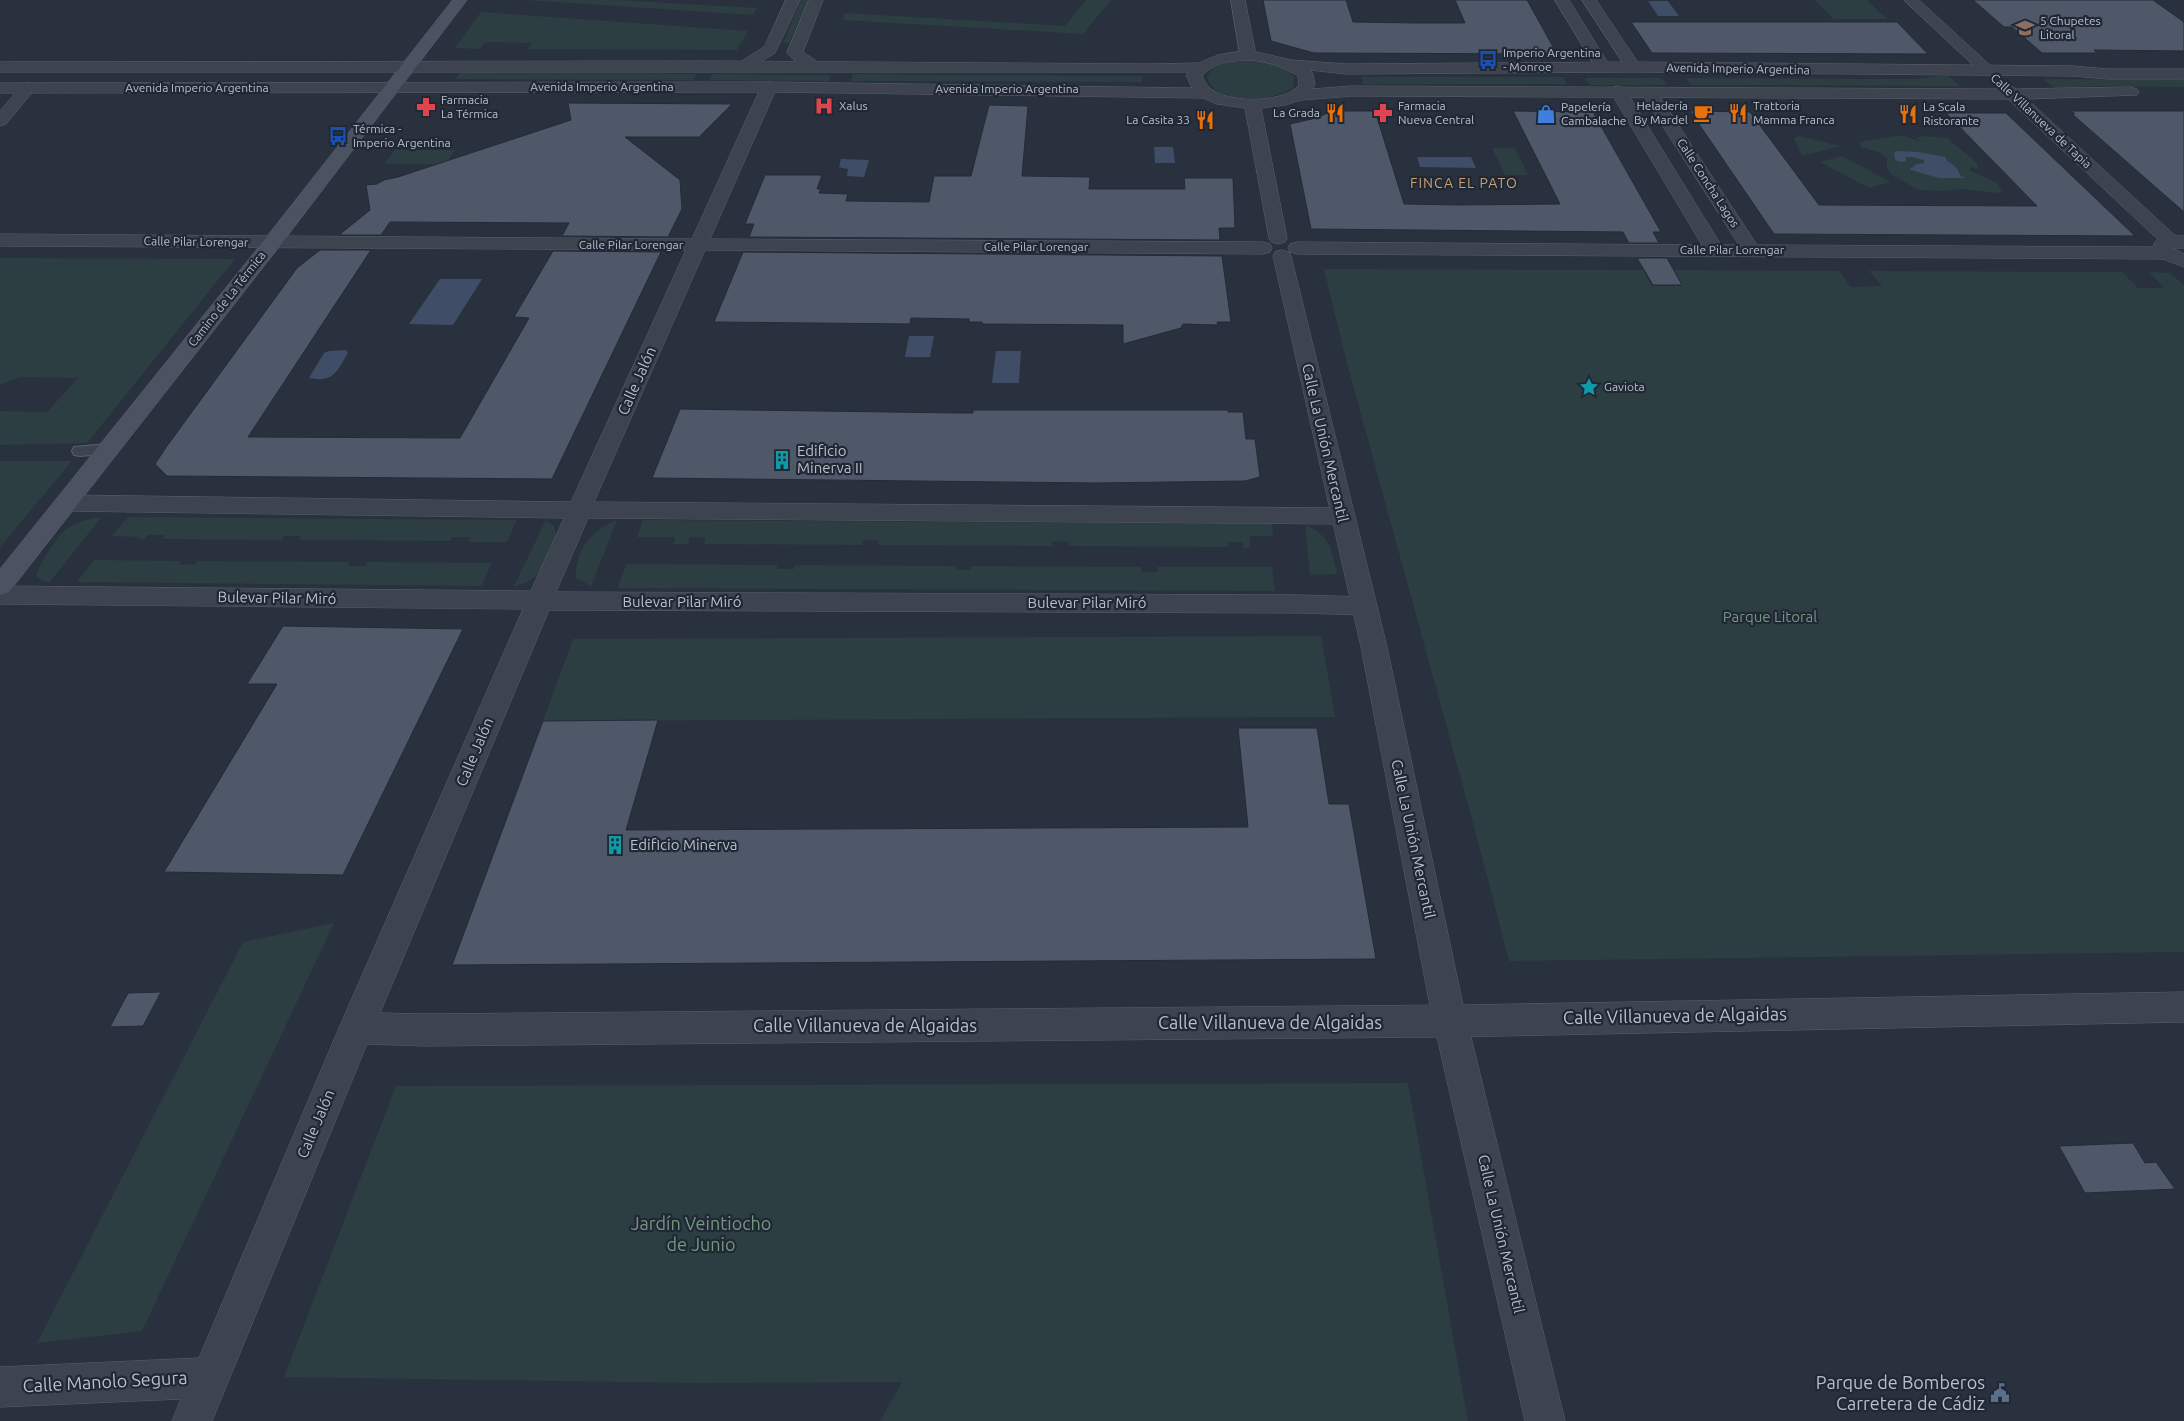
<svg xmlns="http://www.w3.org/2000/svg" width="2184" height="1421" font-family="Ubuntu,sans-serif">
<style>
.green{fill:#2c3e41}
.water{fill:#404d67}
.building{fill:#4f5868;stroke:#242a37}
.lines{fill:none;stroke-linecap:round;stroke-linejoin:round}
.service-casing{stroke:#5b616d;stroke-width:2}
.pedestrian-casing{stroke:#5b616d;stroke-width:1}
.minor-casing{stroke:#5b616d;stroke-width:1}
.tertiary-casing{stroke:#5b616d;stroke-width:1}
.secondary-casing{stroke:#5b616d;stroke-width:1}
.service{fill:#3d434f;fill-rule:evenodd}
.pedestrian{fill:#3d434f;fill-rule:evenodd}
.minor{fill:#3d434f;fill-rule:evenodd}
.tertiary{fill:#3d434f;fill-rule:evenodd}
.secondary{fill:#4b5262;fill-rule:evenodd}
.labels{text-anchor:middle;stroke-width:4.5;stroke-linejoin:round;paint-order:stroke}
.far-poi-label{font-size:12px;fill:#babfca;stroke:#212835;text-anchor:start}
.far-street-label{font-size:12px;fill:#babfca;stroke:#212835}
.far-neighbourhood-label{font-size:14px;letter-spacing:1px;fill:#cc9f72;stroke:#212835}
.street-label{font-size:15px;fill:#babfca;stroke:#212835}
.poi-label{font-size:15px;fill:#babfca;stroke:#212835;text-anchor:start}
.park-label{font-size:15px;fill:#73987e;stroke:#212835}
.near-street-label{font-size:18px;fill:#babfca;stroke:#212835}
.near-park-label{font-size:18px;fill:#73987e;stroke:#212835}
.near-poi-label{font-size:18px;fill:#babfca;stroke:#212835;text-anchor:end}
</style>
<rect width="100%" height="100%" fill="#29313f"/>
<g class="green">
<polygon points="525,0 614,0 757,8 753,15"/>
<polygon points="801,0 808,0 789,43 783,43"/>
<polygon points="1086,0 1111,0 1083,34 843,20 845,13 1065,26"/>
<polygon points="1815,0 1867,0 1887,19 1834,19"/>
<polygon points="481,12 748,31 737,50 527,49 532,43 485,42 480,49 455,48"/>
<path d="M 1243,61 C 1261,61 1282,62 1294,77 L 1293,87 C 1276,102 1213,106 1207,77 C 1213,63 1230,62 1243,61 Z"/>
<polygon points="460,73 697,74 694,80 455,79"/>
<polygon points="712,74 831,75 829,81 709,80"/>
<polygon points="853,74 1142,76 1142,82 851,81"/>
<polygon points="1937,76 1949,76 1960,86 1691,85 1686,78 1917,79"/>
<polygon points="1361,77 1563,77 1567,84 1363,84"/>
<polygon points="1586,78 1660,78 1667,83 1665,85 1591,85 1585,80"/>
<path d="M 2043,79 L 2184,80 L 2184,87 L 2086,86 C 2065,91 2059,93 2043,79 Z"/>
<polygon points="1799,136 1841,146 1802,156 1794,138"/>
<polygon points="1895,136 1905,136 1921,142 1916,138 1924,136 1947,138 1978,164 1977,169 1971,167 1969,170 1997,183 2002,191 1997,193 1961,189 1943,191 1918,190 1891,174 1887,168 1887,158 1881,153 1861,147 1860,142"/>
<polygon points="1492,148 1515,148 1528,175 1505,175"/>
<polygon points="395,150 455,150 445,164 384,164"/>
<polygon points="1842,156 1891,182 1869,188 1820,162"/>
<polygon points="0,258 235,259 87,443 0,445 0,411 47,412 78,378 20,377 0,385"/>
<polygon points="1324,269 1643,270 1652,286 1683,286 1674,270 1839,271 1851,287 1882,286 1869,271 2122,272 2138,288 2164,288 2149,272 2170,273 2184,285 2184,952 1509,961 1475,830 1345,356"/>
<polygon points="0,461 72,461 0,547"/>
<path d="M 101,517 L 50,582 L 42,581 L 36,576 C 39,564 57,536 68,528 C 78,521 90,519 101,517 Z"/>
<polygon points="128,517 517,520 507,542 468,542 470,537 452,537 450,541 299,540 301,536 284,536 281,540 162,539 165,535 148,535 145,539 139,539 139,537 112,536"/>
<polygon points="546,520 554,526 556,535 540,572 528,582 514,586"/>
<path d="M 617,520 L 591,586 L 576,578 C 574,551 593,529 617,520 Z"/>
<polygon points="643,520 1272,524 1273,536 1250,536 1250,548 1244,548 1242,542 1228,542 1227,547 1069,546 1069,542 1053,541 1052,546 878,545 879,540 863,540 862,545 704,544 706,538 690,537 688,544 673,544 675,537 637,537"/>
<path d="M 1305,525 C 1330,535 1332,550 1337,574 L 1310,575 Z"/>
<polygon points="94,560 181,561 179,564 194,565 197,561 350,562 348,566 365,566 367,562 492,563 481,586 77,582"/>
<polygon points="626,564 777,565 777,569 794,569 795,565 956,566 956,570 970,570 971,566 1141,567 1142,572 1158,572 1157,567 1272,567 1275,591 618,588"/>
<polygon points="1321,636 1335,717 543,721 573,639"/>
<polygon points="334,923 142,1331 37,1343 243,942"/>
<polygon points="1408,1083 1468,1421 880,1421 902,1382 698,1383 284,1377 396,1086"/>
</g>
<g class="water">
<polygon points="1648,1 1668,1 1679,16 1658,16"/>
<polygon points="1154,147 1173,147 1175,163 1155,163"/>
<path d="M 1898,151 L 1918,152 L 1946,157 L 1946,160 L 1956,167 L 1960,175 L 1965,178 L 1939,178 L 1911,170 L 1910,168 L 1914,167 L 1914,165 L 1924,163 L 1924,160 L 1912,157 L 1906,157 L 1906,161 C 1902,162 1897,162 1895,159 L 1894,153 Z"/>
<polygon points="1417,157 1471,157 1476,168 1420,167"/>
<polygon points="841,159 869,160 864,177 847,176 848,169 839,167"/>
<polygon points="440,279 482,279 453,325 409,324"/>
<polygon points="909,336 934,336 930,357 905,357"/>
<path d="M 346,350 L 348,353 C 337,371 334,383 309,378 L 324,353 L 329,351 Z"/>
<polygon points="996,351 1021,351 1019,383 992,383"/>
</g>
<g class="building">
<polygon points="1263,0 1346,0 1353,22 1415,23 1465,23 1455,0 1527,0 1557,54 1314,53 1271,41"/>
<polygon points="1973,0 2153,0 2184,22 2184,51 2094,50 2097,53 2042,53 2012,27 2004,27"/>
<polygon points="1631,22 1897,22 1928,54 1652,53"/>
<polygon points="568,103 732,104 699,137 625,137 680,180 682,209 668,237 562,236 569,223 390,222 381,235 339,235 370,210 366,185 377,184 384,180 398,177 571,120"/>
<polygon points="989,105 1028,106 1022,176 1090,177 1089,189 1185,189 1184,178 1233,178 1235,228 1219,228 1220,240 749,237 754,224 745,224 765,175 822,175 817,189 821,189 819,193 848,194 846,201 929,202 934,176 971,176"/>
<polygon points="1332,111 1375,111 1404,204 1458,205 1560,204 1513,111 1593,112 1661,232 1653,232 1659,243 1629,243 1623,232 1311,229 1290,124 1316,118"/>
<polygon points="1690,111 1750,112 1819,205 2037,206 1946,113 2006,113 2135,236 1774,234"/>
<polygon points="2071,111 2184,111 2184,212 2071,113 2075,114"/>
<polygon points="320,250 371,250 248,437 460,438 529,318 514,317 553,251 661,252 552,479 167,476 155,464 167,446 297,268"/>
<polygon points="743,252 1222,256 1231,322 1217,322 1218,325 1183,324 1181,328 1123,344 1123,325 982,324 982,322 969,322 969,319 911,318 910,324 714,322"/>
<polygon points="1637,258 1667,258 1682,285 1653,285"/>
<polygon points="680,409 958,413 973,413 973,410 1228,410 1228,412 1243,412 1246,439 1255,439 1260,477 1245,481 1094,483 652,478"/>
<polygon points="283,626 463,629 343,875 164,872 277,684 247,684"/>
<polygon points="658,720 626,830 1248,827 1238,728 1317,728 1329,804 1349,804 1376,959 452,965 543,721"/>
<polygon points="161,992 143,1026 110,1027 128,993"/>
<polygon points="2133,1143 2145,1163 2156,1162 2175,1189 2085,1193 2059,1146"/>
</g>
<g class="lines">
<g class="service-casing">
<polygon id="service" points="108,444 114,445 116,449 114,453 80,456 74,455 72,451 74,447"/>
</g>
<g class="pedestrian-casing">
<polygon id="pedestrian" points="28,83 34,85 36,88 6,124 0,126 0,111 22,85"/>
</g>
<g class="minor-casing">
<g id="minor">
<polygon points="786,0 800,0 775,53 747,70 737,70 734,67 737,64 764,47"/>
<path d="M 809,0 L 823,0 L 803,52 L 825,67 L 822,70 C 811,73 794,62 787,53 Z"/>
<polygon points="1231,0 1245,0 1256,55 1253,58 1243,58 1240,55"/>
<polygon points="1555,0 1569,0 1611,68 1608,71 1598,71"/>
<polygon points="1582,0 1596,0 1641,67 1638,70 1628,70"/>
<polygon points="1904,0 1919,0 1993,68 1996,71 1993,74 1983,74"/>
<polygon points="769,82 775,84 777,87 710,239 1263,242 1270,244 1272,248 1270,252 1263,254 705,250 594,502 1342,508 1350,510 1354,516 1350,522 1342,524 588,518 556,592 1300,595 1364,597 1373,600 1377,606 1373,612 1364,615 1300,613 549,610 380,1013 424,1014 1450,1005 1462,1010 1467,1021 1565,1421 1525,1421 1437,1037 424,1046 367,1044 212,1421 172,1421 181,1399 0,1407 0,1367 199,1358 339,1028 523,609 0,604 0,586 531,591 564,518 66,511 58,508 54,503 58,498 66,495 571,502 686,250 0,246 0,234 692,239 761,87 763,84"/>
<path d="M 1618,86 L 1624,88 L 1626,91 L 1721,245 L 1739,245 L 1640,91 L 1642,88 L 1654,88 L 1757,245 L 2153,247 C 2155,234 2173,236 2184,236 L 2184,248 L 2172,248 L 2184,254 L 2184,267 L 2163,259 L 1297,254 L 1290,252 L 1288,248 L 1290,244 L 1297,242 L 1702,245 L 1610,91 L 1612,88 Z"/>
</g>
</g>
<g class="tertiary-casing">
<g id="tertiary">
<path d="M 1248,50 L 1291,60 L 1346,64 L 1633,62 L 2073,66 L 2108,69 L 2184,69 L 2184,79 L 2108,79 L 2073,76 L 1633,72 L 1346,74 L 1310,70 L 1313,74 L 1315,85 L 1312,89 L 1352,86 L 1999,89 L 2000,85 L 2006,83 L 2016,89 L 2131,87 L 2137,89 L 2139,92 L 2137,95 L 2027,99 L 2181,241 L 2179,245 C 2166,248 2161,241 2152,234 L 2008,99 L 1352,96 L 1301,100 L 1285,105 L 1261,108 L 1287,238 L 1285,242 L 1278,244 L 1271,242 L 1269,238 L 1245,108 L 1217,104 L 1203,98 L 769,92 L 0,93 L 0,83 L 769,82 L 1192,88 L 1186,75 L 1188,72 L 0,72 L 0,62 L 707,61 L 1151,64 L 1199,63 L 1218,55 ZM 1248,60 C 1266,61 1282,66 1298,76 L 1299,85 C 1284,103 1233,103 1214,91 C 1207,87 1205,82 1202,76 C 1214,62 1231,61 1248,60 Z"/>
<polygon points="1282,250 1289,252 1291,256 1387,647 1463,1005 2184,992 2184,1022 1450,1037 1438,1032 1433,1021 1361,647 1273,256 1275,252"/>
</g>
</g>
<g class="secondary-casing">
<polygon id="secondary" points="453,0 467,0 279,247 9,592 0,595 0,569 265,239"/>
</g>
<use href="#service" class="service"/>
<use href="#pedestrian" class="pedestrian"/>
<use href="#minor" class="minor"/>
<use href="#tertiary" class="tertiary"/>
<use href="#secondary" class="secondary"/>
</g>
<defs>
<g id="school-bare" transform="scale(1.5)"><path d="M0-5L7-2L0 1L-7-2ZM-4 1L0 2.5L4 1V4Q0 6-4 4Z" fill="#8d6e63" stroke="#212835" stroke-width="2.5" paint-order="stroke"/></g>
<g id="bus-bare" transform="scale(1.5)"><path d="M-5-6H5V4H4V6H2V4H-2V6H-4V4H-5ZM-3.5-4V0h7V-4ZM-3.5 1.2v1.5H-2V1.2ZM2 1.2v1.5H3.5V1.2Z" fill="#1a4fb4" stroke="#212835" stroke-width="2.5" paint-order="stroke"/></g>
<g id="hospital-bare" transform="scale(1.5)"><path d="M-5-5h3v3.5h4V-5h3V5h-3V1.5h-4V5h-3Z" fill="#e0444e" stroke="#212835" stroke-width="2.5" paint-order="stroke"/></g>
<g id="pharmacy-bare" transform="scale(1.5)"><path d="M-2-6h4v4h4v4h-4v4h-4v-4h-4v-4h4Z" fill="#e0444e" stroke="#212835" stroke-width="2.5" paint-order="stroke"/></g>
<g id="restaurant-bare" transform="scale(1.5)"><path d="M-5-6h1v4h1v-4h1v4h1v-4h1v5L-1.5 .5V6h-2V.5L-5-1ZM5-6V6H3V1.5H1.5Q1.5-4 5-6Z" fill="#e8710a" stroke="#212835" stroke-width="2.5" paint-order="stroke"/></g>
<g id="cafe-bare" transform="scale(1.5)"><path d="M-5.5-4.5H6V0H3Q3 3.5 0 3.5H-2.5Q-5.5 3.5-5.5 0ZM3-3.2v2h1.7v-2ZM-6 4.5H4V6H-6Z" fill="#e8710a" stroke="#212835" stroke-width="2.5" paint-order="stroke"/></g>
<g id="shop-bare" transform="scale(1.5)"><path d="M-5-2.5h2.3a2.7 3.5 0 0 1 5.4 0H5L5.5 6h-11ZM-1.5-2.5h3a1.5 2.3 0 0 0-3 0Z" fill="#3f7fe0" stroke="#212835" stroke-width="2.5" paint-order="stroke"/></g>
<g id="sight-bare" transform="scale(1.5)"><path d="M0-6L1.8-2.2L6-1.7L2.9 1.2L3.7 5.4L0 3.3L-3.7 5.4L-2.9 1.2L-6-1.7L-1.8-2.2Z" fill="#0f9aa8" stroke="#212835" stroke-width="2.5" paint-order="stroke"/></g>
<g id="building-bare" transform="scale(1.5)"><path d="M-4-6H4V6H1V3H-1V6H-4ZM-2.5-4.3h1.7v1.8h-1.7ZM.8-4.3h1.7v1.8H.8ZM-2.5-1h1.7V.8h-1.7ZM.8-1h1.7V.8H.8Z" fill="#0f9aa8" stroke="#212835" stroke-width="2.5" paint-order="stroke"/></g>
<g id="civic-bare" transform="scale(1.5)"><path d="M-.6-6.5H3V-4.5H.6V-3L4-1V1h2V6H-6V1h2V-1L-.6-3ZM-1.2 2.5V6h2.4V2.5Z" fill="#5c6f8a" stroke="#212835" stroke-width="2.5" paint-order="stroke"/></g>
</defs>
<g fill-rule="evenodd">
<use href="#school-bare" x="2025" y="28"/>
<use href="#bus-bare" x="1488" y="60"/>
<use href="#hospital-bare" x="824" y="106"/>
<use href="#pharmacy-bare" x="426" y="107"/>
<use href="#restaurant-bare" x="1335" y="113"/>
<use href="#pharmacy-bare" x="1383" y="113"/>
<use href="#cafe-bare" x="1703" y="113"/>
<use href="#restaurant-bare" x="1738" y="113"/>
<use href="#shop-bare" x="1546" y="114"/>
<use href="#restaurant-bare" x="1908" y="114"/>
<use href="#restaurant-bare" x="1205" y="120"/>
<use href="#bus-bare" x="338" y="136"/>
<use href="#sight-bare" x="1589" y="387"/>
<use href="#building-bare" x="782" y="460"/>
<use href="#building-bare" x="615" y="845"/>
<use href="#civic-bare" x="2000" y="1393"/>
</g>
<g class="labels">
<g class="far-poi-label">
<text x="2040" y="25">5 Chupetes<tspan x="2040" dy="14">Litoral</tspan></text>
<text x="1503" y="57">Imperio Argentina<tspan x="1503" dy="14">- Monroe</tspan></text>
<text x="441" y="104">Farmacia<tspan x="441" dy="14">La Térmica</tspan></text>
<text x="839" y="110">Xalus</text>
<text x="1398" y="110">Farmacia<tspan x="1398" dy="14">Nueva Central</tspan></text>
<text x="1688" y="110" text-anchor="end">Heladería<tspan x="1688" dy="14">By Mardel</tspan></text>
<text x="1753" y="110">Trattoria<tspan x="1753" dy="14">Mamma Franca</tspan></text>
<text x="1561" y="111">Papelería<tspan x="1561" dy="14">Cambalache</tspan></text>
<text x="1923" y="111">La Scala<tspan x="1923" dy="14">Ristorante</tspan></text>
<text x="1320" y="117" text-anchor="end">La Grada</text>
<text x="1190" y="124" text-anchor="end">La Casita 33</text>
<text x="353" y="133">Térmica -<tspan x="353" dy="14">Imperio Argentina</tspan></text>
<text x="1604" y="391">Gaviota</text>
</g>
<g class="far-street-label">
<text transform="translate(1738 69) rotate(1)" y="4">Avenida Imperio Argentina</text>
<text x="602" y="91">Avenida Imperio Argentina</text>
<text x="197" y="92">Avenida Imperio Argentina</text>
<text x="1007" y="93">Avenida Imperio Argentina</text>
<text transform="translate(2041 121) rotate(43)" y="4">Calle Villanueva de Tapia</text>
<text transform="translate(1708 183) rotate(57)" y="4">Calle Concha Lagos</text>
<text transform="translate(196 242) rotate(1)" y="4">Calle Pilar Lorengar</text>
<text x="631" y="249">Calle Pilar Lorengar</text>
<text x="1036" y="251">Calle Pilar Lorengar</text>
<text x="1732" y="254">Calle Pilar Lorengar</text>
<text transform="translate(227 299) rotate(-52)" y="4">Camino de La Térmica</text>
</g>
<g class="far-neighbourhood-label">
<text x="1464" y="188">FINCA EL PATO</text>
</g>
<g class="street-label">
<text transform="translate(637 381) rotate(-66)" y="5">Calle Jalón</text>
<text transform="translate(1325 443) rotate(77)" y="5">Calle La Unión Mercantil</text>
<text transform="translate(277 598) rotate(1)" y="5">Bulevar Pilar Miró</text>
<text x="682" y="607">Bulevar Pilar Miró</text>
<text x="1087" y="608">Bulevar Pilar Miró</text>
<text transform="translate(475 752) rotate(-67)" y="5">Calle Jalón</text>
<text transform="translate(1413 839) rotate(78)" y="5">Calle La Unión Mercantil</text>
<text transform="translate(316 1124) rotate(-67)" y="5">Calle Jalón</text>
<text transform="translate(1501 1234) rotate(77)" y="5">Calle La Unión Mercantil</text>
</g>
<g class="poi-label">
<text x="797" y="456">Edificio<tspan x="797" dy="17">Minerva II</tspan></text>
<text x="630" y="850">Edificio Minerva</text>
</g>
<g class="park-label">
<text x="1770" y="622">Parque Litoral</text>
</g>
<g class="near-street-label">
<text transform="translate(1675 1016) rotate(-1)" y="6">Calle Villanueva de Algaidas</text>
<text x="1270" y="1029">Calle Villanueva de Algaidas</text>
<text x="865" y="1032">Calle Villanueva de Algaidas</text>
<text transform="translate(105 1382) rotate(-3)" y="6">Calle Manolo Segura</text>
</g>
<g class="near-park-label">
<text x="701" y="1230">Jardín Veintiocho<tspan x="701" dy="21">de Junio</tspan></text>
</g>
<g class="near-poi-label">
<text x="1985" y="1389">Parque de Bomberos<tspan x="1985" dy="21">Carretera de Cádiz</tspan></text>
</g>
</g>
</svg>
